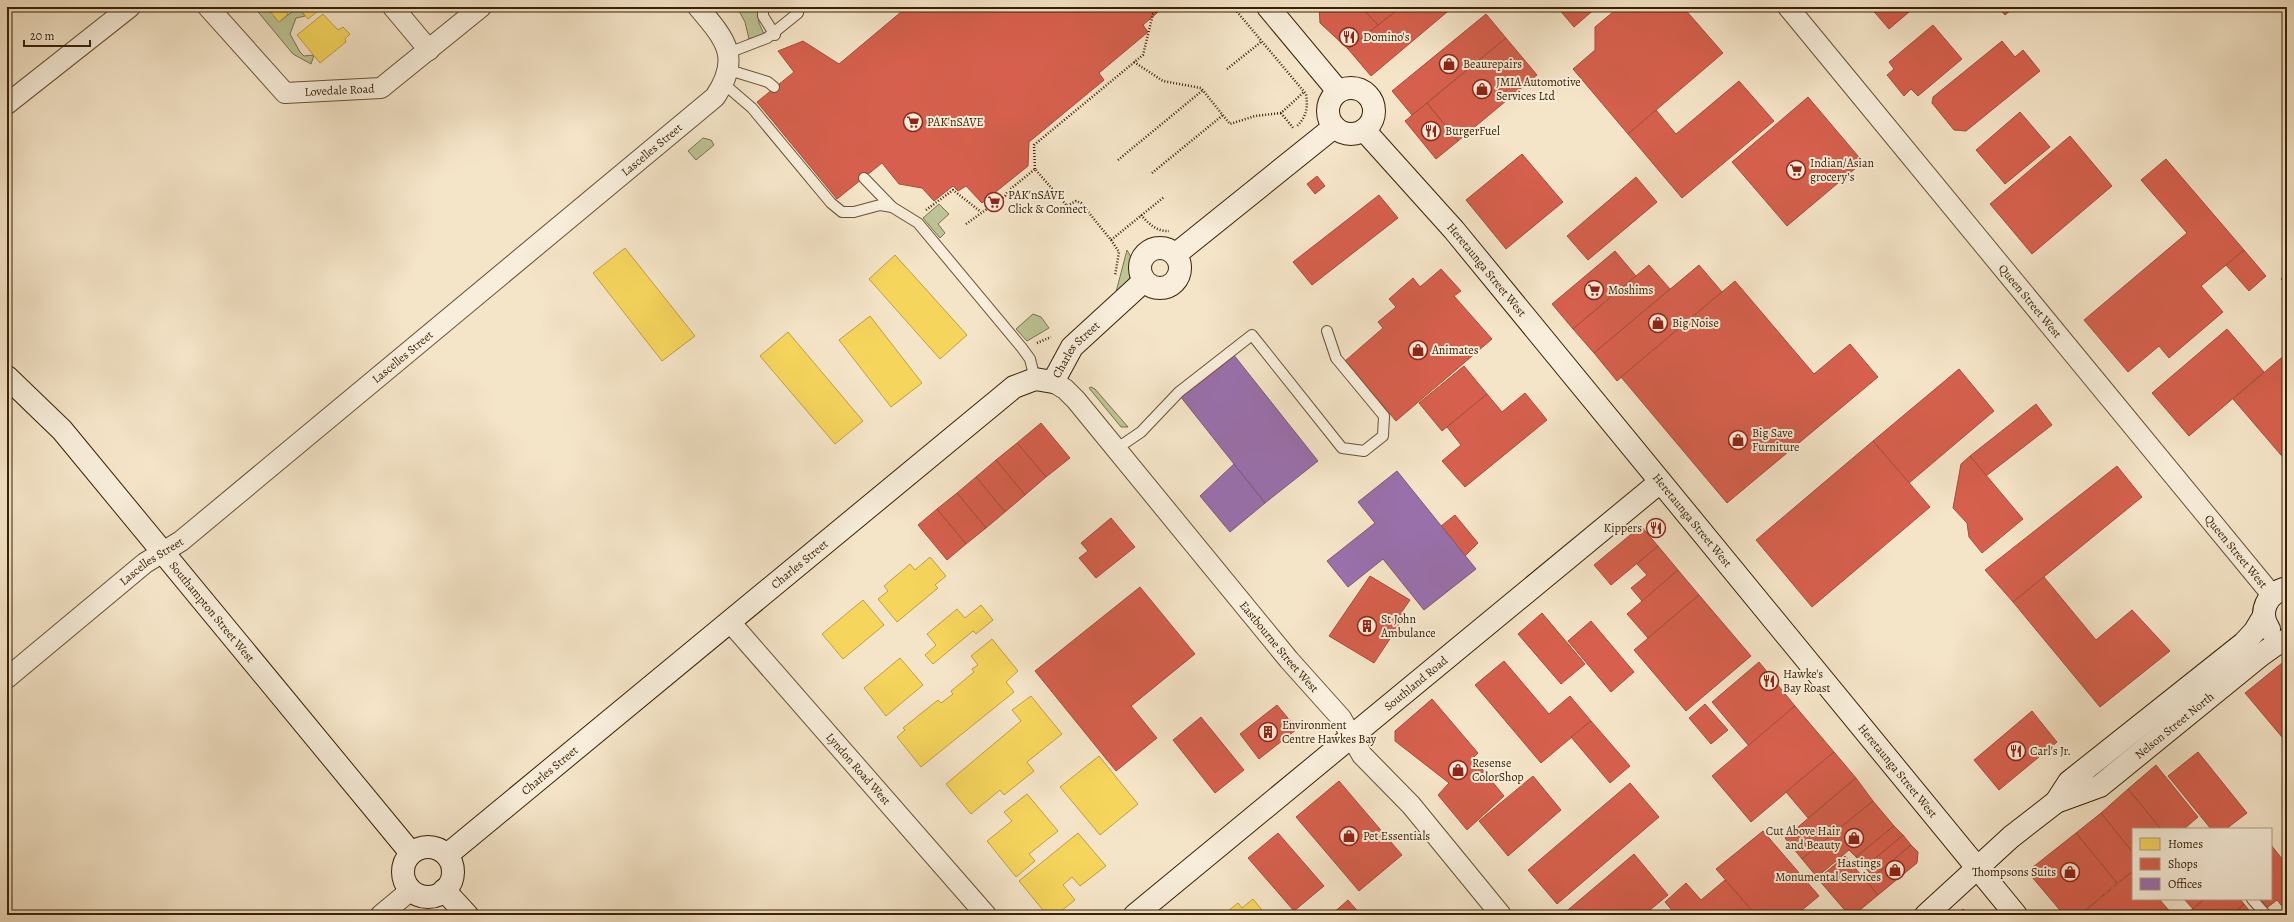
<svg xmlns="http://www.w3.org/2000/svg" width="2294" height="922" font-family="Alegreya,serif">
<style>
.green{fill:#bdc495;stroke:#7b724d}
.homes{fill:#f6d55c;stroke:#bd9f42}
.shops{fill:#d6604d;stroke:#a74d37}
.offices{fill:#9970ab;stroke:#7c5879}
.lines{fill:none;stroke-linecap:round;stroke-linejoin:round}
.lane-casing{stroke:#685236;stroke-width:12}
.street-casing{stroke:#685236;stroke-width:22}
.secondary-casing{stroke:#392105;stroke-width:24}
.path{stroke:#392105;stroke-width:2.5;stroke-dasharray:1 2;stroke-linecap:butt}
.lane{stroke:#f8eedb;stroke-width:10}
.street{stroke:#f8eedb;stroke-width:20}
.secondary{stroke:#f8eedb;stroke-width:22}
.labels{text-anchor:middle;stroke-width:4;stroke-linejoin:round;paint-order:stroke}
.poi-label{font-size:12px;fill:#392105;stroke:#f8eedb;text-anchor:start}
.street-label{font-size:12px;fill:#392105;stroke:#f8eedb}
</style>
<rect width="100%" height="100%" fill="#f5e5c8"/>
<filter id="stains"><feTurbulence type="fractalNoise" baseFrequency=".005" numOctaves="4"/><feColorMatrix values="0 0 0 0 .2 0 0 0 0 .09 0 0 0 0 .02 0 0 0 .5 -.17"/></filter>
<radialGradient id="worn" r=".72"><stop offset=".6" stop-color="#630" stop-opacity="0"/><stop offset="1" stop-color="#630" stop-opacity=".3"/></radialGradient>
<g class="green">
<polygon points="254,7 270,7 268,9 279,22 298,7 305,16 296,18 290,34 300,52 304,56 314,55 311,64 293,54"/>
<polygon points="740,7 757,7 759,23 764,34 749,39 745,22 738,9"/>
<polygon points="703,138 711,140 714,145 696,160 688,151"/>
<polygon points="939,204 949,214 938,224 945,233 940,238 923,218"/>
<path d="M 1127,250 C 1139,270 1132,278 1116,292 Z"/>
<polygon points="1033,314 1041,317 1049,328 1027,341 1016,329"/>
<polygon points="1091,387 1095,389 1128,427 1121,427 1089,388"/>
</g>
<g class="homes">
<polygon points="270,7 282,7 288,14 279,22 268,9"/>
<polygon points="298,7 323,7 308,19"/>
<polygon points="323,14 338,30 343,27 350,34 345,39 346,42 320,63 297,35"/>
<polygon points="625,248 695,336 662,361 593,273"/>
<polygon points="895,255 967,335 940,359 869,279"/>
<polygon points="870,316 922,383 891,407 839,340"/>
<polygon points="788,332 863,421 835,444 760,356"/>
<polygon points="930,557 946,576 935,585 938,588 897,622 878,599 888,591 884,586 910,564 915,570"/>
<polygon points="863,600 884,625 843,659 822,634"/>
<polygon points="981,605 993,620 976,634 973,631 933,664 925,655 936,645 927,634 957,609 965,618"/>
<polygon points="992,639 1018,671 1006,682 1014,692 921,767 897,737 905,730 903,728 938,700 941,703 953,694 951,691 974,672 972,669 978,665 971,656"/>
<polygon points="900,658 923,685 886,716 864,688"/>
<polygon points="1031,696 1062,734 1027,762 1034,771 1004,795 1000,790 971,814 946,784 1021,721 1012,710"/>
<polygon points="1099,756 1138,804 1100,835 1060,787"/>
<polygon points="1027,794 1058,831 1029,854 1035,861 1016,877 987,841 1012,821 1004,812"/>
<polygon points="1078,833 1106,866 1080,886 1072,877 1063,885 1075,900 1056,915 1047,915 1019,881"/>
<polygon points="1253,899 1266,915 1223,915 1238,903 1242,908"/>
</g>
<g class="shops">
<polygon points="907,7 1164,7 1143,25 1148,32 1099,73 1104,80 1029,142 1028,166 982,203 966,186 958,191 953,186 934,201 922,188 899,184 882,163 837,199 757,102 794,72 778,51 803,41 839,64"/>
<polygon points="1319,7 1361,7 1378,25 1348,49 1320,23"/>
<polygon points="1361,7 1401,7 1378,25"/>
<polygon points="1401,7 1453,7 1371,76 1348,49"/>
<polygon points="1557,7 1597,7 1574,27"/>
<polygon points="1619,7 1683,7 1723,53 1628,134 1573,69 1595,50 1595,27"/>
<polygon points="1870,7 1915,7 1889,29"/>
<polygon points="1998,7 2015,7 2005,15"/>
<polygon points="1486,14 1506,38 1412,115 1392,91"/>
<polygon points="1933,25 1962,59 1918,96 1911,89 1904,96 1887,75 1894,69 1889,62"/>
<polygon points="1506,38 1537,75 1458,141 1427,103"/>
<polygon points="2002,41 2015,57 2023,50 2040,71 1966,131 1954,130 1932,103 1933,97"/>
<polygon points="1739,81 1774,121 1682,198 1628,134 1656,110 1676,134"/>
<polygon points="1808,97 1863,162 1787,226 1732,162"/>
<polygon points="1427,103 1458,141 1436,159 1405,121"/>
<polygon points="2020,112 2050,147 2005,184 1976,150"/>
<polygon points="2070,136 2112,186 2032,254 1990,204"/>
<polygon points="1522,154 1563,202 1506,249 1466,200"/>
<polygon points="2166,159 2244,250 2201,286 2223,312 2169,358 2159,346 2128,372 2084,320 2187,233 2141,180"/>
<polygon points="1317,176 1325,186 1315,194 1307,184"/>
<polygon points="1636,177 1657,202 1588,260 1567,236"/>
<polygon points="1379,195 1398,218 1312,285 1293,262"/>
<polygon points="2244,250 2266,276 2249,291 2226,265"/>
<polygon points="1615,251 1636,276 1573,329 1552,304"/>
<polygon points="1649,265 1670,289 1594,353 1573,329"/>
<polygon points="1699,265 1722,292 1617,381 1594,353"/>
<polygon points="1441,269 1461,291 1454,296 1492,339 1396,421 1345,361 1383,328 1378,322 1396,307 1389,299 1413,278 1420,287"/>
<polygon points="2287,274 2287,286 2281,279"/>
<polygon points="1735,281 1814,374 1850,344 1878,377 1727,503 1621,377"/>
<polygon points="2227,329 2264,372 2189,436 2152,393"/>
<polygon points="2287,353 2287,462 2233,399"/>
<polygon points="1464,366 1487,394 1442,431 1419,403"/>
<polygon points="1959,369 1994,411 1909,483 1873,441"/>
<polygon points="1525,393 1547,420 1465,487 1442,461 1461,445 1447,427 1487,394 1502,412"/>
<polygon points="2036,404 2052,425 1986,476 1970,456"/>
<polygon points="1041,423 1070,458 1046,477 1017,443"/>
<polygon points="1873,441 1930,507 1812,607 1756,540"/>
<polygon points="1017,443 1046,477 1025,495 996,460"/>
<polygon points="1970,456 2023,519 1982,553 1969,537 1967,523 1953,508 1961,464"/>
<polygon points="996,460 1025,495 1005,512 976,477"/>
<polygon points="2117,466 2142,497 2013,602 1985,570"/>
<polygon points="976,477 1005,512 986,528 957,493"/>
<polygon points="957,493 986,528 966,544 937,509"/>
<polygon points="937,509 966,544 947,560 918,525"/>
<polygon points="1455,515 1478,543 1465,556 1441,526"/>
<polygon points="1111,518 1135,547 1096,578 1079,558 1088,551 1081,543"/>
<polygon points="1641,526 1658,546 1611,585 1594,565"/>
<polygon points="1658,546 1678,570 1642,601 1631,588 1647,575 1637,564"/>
<polygon points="1678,570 1699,595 1648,638 1627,614"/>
<polygon points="1370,576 1410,600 1401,613 1405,616 1374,663 1329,636"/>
<polygon points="2044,577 2096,640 2132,610 2170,651 2100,707 2013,602"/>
<polygon points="1140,587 1195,654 1131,706 1157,738 1116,771 1035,671"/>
<polygon points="1699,595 1751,656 1686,711 1634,650"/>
<polygon points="1542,613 1585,664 1561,684 1518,634"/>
<polygon points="1591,621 1634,672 1611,692 1568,641"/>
<polygon points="2287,659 2287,743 2245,693"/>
<polygon points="1504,661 1549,714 1570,696 1591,721 1541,763 1475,685"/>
<polygon points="1759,662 1795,706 1749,746 1712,702"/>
<polygon points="1432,699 1478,753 1473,758 1504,796 1467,830 1438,795 1449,783 1395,741 1395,731"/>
<polygon points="1705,704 1728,730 1711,744 1689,718"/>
<polygon points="1277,705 1297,729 1259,759 1240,734"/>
<polygon points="1795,706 1834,752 1751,822 1712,776"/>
<polygon points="2032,711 2057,742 1999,790 1974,760"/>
<polygon points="1201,717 1244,770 1215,793 1173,740"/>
<polygon points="1591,721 1630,766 1610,783 1571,737"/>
<polygon points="1834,752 1856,778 1808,818 1786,792"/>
<polygon points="2198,752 2247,813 2226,829 2211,829 2168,776"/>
<polygon points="2156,765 2198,817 2184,829 2161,829 2128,789"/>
<polygon points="1533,776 1561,810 1508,856 1479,821"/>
<polygon points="1856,778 1873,801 1802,859 1785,838"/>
<polygon points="1339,781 1402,855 1359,891 1296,817"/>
<polygon points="1630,783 1659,817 1557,904 1528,870"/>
<polygon points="2128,789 2161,829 2133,829 2133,853 2101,813"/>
<polygon points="1873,801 1894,826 1856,857 1849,850 1817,877 1802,859"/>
<polygon points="2101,813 2133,853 2133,871 2117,883 2076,833"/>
<polygon points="1894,826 1903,835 1865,867 1856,857"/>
<polygon points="1763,831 1819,896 1796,915 1756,915 1716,869"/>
<polygon points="1278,833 1324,886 1294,911 1248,858"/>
<polygon points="2076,833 2117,883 2080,915 2064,915 2032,877 2033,867"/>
<polygon points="1903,835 1911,845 1873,877 1865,867"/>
<polygon points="1911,845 1918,852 1917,863 1878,895 1867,882"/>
<polygon points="2271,845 2287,865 2286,911 2277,900 2264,910 2256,899 2271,899"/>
<polygon points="1634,854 1668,895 1644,915 1562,915"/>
<polygon points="1845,856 1878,895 1854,915 1849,915 1818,879"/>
<polygon points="2133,871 2133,899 2159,899 2173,915 2080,915"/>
<polygon points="1725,880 1756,915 1676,915 1665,902 1686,883 1701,900"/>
<polygon points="2184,899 2205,899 2193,909"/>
<polygon points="2205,899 2240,899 2244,904 2232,915 2185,915"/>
<polygon points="1348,900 1361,915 1331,915"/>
<polygon points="2244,904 2253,915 2232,915"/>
<polygon points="1963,909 1969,915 1956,915"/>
</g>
<g class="offices">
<polygon points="1233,354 1318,461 1265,503 1180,396"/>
<polygon points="1234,464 1265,503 1230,532 1200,496"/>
<polygon points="1397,471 1476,569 1424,610 1383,559 1348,587 1327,561 1375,523 1358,502"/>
</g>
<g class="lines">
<g class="lane-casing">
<g id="lane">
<polyline points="763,7 763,16 775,35"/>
<polyline points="728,53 767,38 798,13"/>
<polyline points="729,70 768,82 774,87"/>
<polyline points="724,84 752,108 831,203 842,212 854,212 880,205 892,207 918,223 1022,348 1030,359 1035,379"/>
<polyline points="864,178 892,207"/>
<polyline points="1116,449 1141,432 1179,392 1252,335 1342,448 1364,451 1383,436 1384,416 1336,358 1327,331"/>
<polyline points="2252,899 2266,915"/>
</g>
</g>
<g class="street-casing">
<g id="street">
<path id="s1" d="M 208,7 L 285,93 L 381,88 L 481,7"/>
<polyline points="393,7 429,50"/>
<path id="s2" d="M 1788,7 L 2272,595"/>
<polyline points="7,104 130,7"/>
<path id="s3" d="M 1053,382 L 1065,389 L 1076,400 L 1289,660 L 1341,718 L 1362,755 L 1411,805 L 1501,915"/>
<path id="s4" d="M 730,622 L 986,915"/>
<path id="s5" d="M 7,678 L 145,563 L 181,541 L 715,97 C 742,57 725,39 698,7"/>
<polyline points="381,915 411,890"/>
</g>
</g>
<g class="secondary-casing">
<g id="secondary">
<polyline points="1268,7 1338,91"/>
<circle cx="1351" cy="111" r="23"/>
<path id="s6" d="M 1364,130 L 1454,230 L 2016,915"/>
<circle cx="1160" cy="268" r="20"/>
<polyline points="1176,254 1334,127"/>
<path id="s7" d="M 7,377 L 62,430 L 411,853"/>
<path d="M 2269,629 C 2257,612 2268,592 2287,588"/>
<polyline points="2056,802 2069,782 2244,643 2255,631 2264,616"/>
<circle cx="428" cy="872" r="25"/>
<path id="s8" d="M 447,855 L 1014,387 L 1035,379 L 1053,382 L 1072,347 L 1144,281"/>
<polyline points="444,890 467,915"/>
<path id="s9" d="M 1135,915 L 1660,482"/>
<path id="s10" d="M 1926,915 L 2011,837 L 2056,802 L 2100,786 L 2261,655 L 2275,645 L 2287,640"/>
</g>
</g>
<g class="path">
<path d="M 1233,7 L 1306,94 C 1308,107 1307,116 1297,126"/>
<polyline points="1134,62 1163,81 1201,88 1230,124 1255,116 1281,113 1304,92"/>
<polyline points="1227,69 1261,42"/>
<polyline points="1281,113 1294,129"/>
<polyline points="1118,160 1203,90"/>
<polyline points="1035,169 1034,145 1143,55 1153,14 1160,7"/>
<polyline points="1152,173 1223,115"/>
<polyline points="926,210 953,190 981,212"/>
<path d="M 1141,215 C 1148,223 1157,232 1169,231"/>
<polyline points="966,224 1005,196 1008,191 1035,169 1067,206 1076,201 1081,203 1111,240 1164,197"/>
<polyline points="1111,240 1119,252 1115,276"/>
<polyline points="1037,343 1051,337"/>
</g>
<use href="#lane" class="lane"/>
<use href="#street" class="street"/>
<use href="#secondary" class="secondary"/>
</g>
<defs>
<g id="restaurant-ring" transform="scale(1)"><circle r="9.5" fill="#f8eedb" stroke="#8f2418" stroke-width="1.5"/><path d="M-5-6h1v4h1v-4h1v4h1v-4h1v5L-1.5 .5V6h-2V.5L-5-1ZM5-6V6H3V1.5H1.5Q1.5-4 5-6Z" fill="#8f2418"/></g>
<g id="shop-ring" transform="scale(1)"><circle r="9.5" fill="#f8eedb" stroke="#8f2418" stroke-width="1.5"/><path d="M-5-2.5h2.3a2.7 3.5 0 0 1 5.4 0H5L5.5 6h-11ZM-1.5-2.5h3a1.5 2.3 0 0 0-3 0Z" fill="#8f2418"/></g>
<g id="supermarket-ring" transform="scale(1)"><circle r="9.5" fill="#f8eedb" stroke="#8f2418" stroke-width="1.5"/><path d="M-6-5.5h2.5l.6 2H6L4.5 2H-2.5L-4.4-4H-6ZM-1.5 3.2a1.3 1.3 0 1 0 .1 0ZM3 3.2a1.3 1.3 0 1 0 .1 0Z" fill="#8f2418"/></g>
<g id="building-ring" transform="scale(1)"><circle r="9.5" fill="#f8eedb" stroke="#8f2418" stroke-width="1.5"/><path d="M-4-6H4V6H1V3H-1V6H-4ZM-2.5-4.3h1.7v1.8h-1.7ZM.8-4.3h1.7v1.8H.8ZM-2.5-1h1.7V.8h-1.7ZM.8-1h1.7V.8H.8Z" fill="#8f2418"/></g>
</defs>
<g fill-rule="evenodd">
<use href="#restaurant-ring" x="1349" y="37"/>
<use href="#shop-ring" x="1449" y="64"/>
<use href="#shop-ring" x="1482" y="89"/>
<use href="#supermarket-ring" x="913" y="122"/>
<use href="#restaurant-ring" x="1431" y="131"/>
<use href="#supermarket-ring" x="1796" y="170"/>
<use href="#supermarket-ring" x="994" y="202"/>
<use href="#supermarket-ring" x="1594" y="290"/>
<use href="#shop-ring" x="1658" y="323"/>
<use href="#shop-ring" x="1418" y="350"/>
<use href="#shop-ring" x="1738" y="440"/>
<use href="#restaurant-ring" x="1656" y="528"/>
<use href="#building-ring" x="1367" y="626"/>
<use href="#restaurant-ring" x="1769" y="681"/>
<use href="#building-ring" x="1268" y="732"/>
<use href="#restaurant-ring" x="2016" y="751"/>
<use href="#shop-ring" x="1458" y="770"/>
<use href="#shop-ring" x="1349" y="836"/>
<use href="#shop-ring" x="1854" y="838"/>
<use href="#shop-ring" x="1895" y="870"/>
<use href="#shop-ring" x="2070" y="872"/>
</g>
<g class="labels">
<g class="poi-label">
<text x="1363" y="41">Domino's</text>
<text x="1463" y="68">Beaurepairs</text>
<text x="1496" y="86">JMIA Automotive<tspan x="1496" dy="14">Services Ltd</tspan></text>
<text x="927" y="126">PAK'nSAVE</text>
<text x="1445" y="135">BurgerFuel</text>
<text x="1810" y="167">Indian/Asian<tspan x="1810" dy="14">grocery’s</tspan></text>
<text x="1008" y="199">PAK'nSAVE<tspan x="1008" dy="14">Click &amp; Connect</tspan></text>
<text x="1608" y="294">Moshims</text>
<text x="1672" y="327">Big Noise</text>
<text x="1432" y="354">Animates</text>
<text x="1752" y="437">Big Save<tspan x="1752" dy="14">Furniture</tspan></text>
<text x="1642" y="532" text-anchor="end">Kippers</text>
<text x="1381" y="623">St John<tspan x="1381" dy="14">Ambulance</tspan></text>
<text x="1783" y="678">Hawke's<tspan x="1783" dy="14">Bay Roast</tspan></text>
<text x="1282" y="729">Environment<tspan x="1282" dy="14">Centre Hawkes Bay</tspan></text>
<text x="2030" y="755">Carl's Jr.</text>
<text x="1472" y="767">Resense<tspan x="1472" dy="14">ColorShop</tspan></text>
<text x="1840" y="835" text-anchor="end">Cut Above Hair<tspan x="1840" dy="14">and Beauty</tspan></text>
<text x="1363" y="840">Pet Essentials</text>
<text x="1881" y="867" text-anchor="end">Hastings<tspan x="1881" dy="14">Monumental Services</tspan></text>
<text x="2056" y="876" text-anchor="end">Thompsons Suits</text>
</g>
<g class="street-label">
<text dy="4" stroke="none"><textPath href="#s1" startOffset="170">Lovedale Road</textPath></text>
<text dy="4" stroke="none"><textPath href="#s5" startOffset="834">Lascelles Street</textPath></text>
<text dy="4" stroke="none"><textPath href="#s6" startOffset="186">Heretaunga Street West</textPath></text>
<text dy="4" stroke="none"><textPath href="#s2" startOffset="381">Queen Street West</textPath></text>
<text dy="4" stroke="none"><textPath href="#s8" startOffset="816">Charles Street</textPath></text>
<text dy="4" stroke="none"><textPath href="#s5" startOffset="510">Lascelles Street</textPath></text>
<text dy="4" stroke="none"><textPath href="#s6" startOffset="510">Heretaunga Street West</textPath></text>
<text dy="4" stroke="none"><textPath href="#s2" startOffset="705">Queen Street West</textPath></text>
<text dy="4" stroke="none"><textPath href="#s5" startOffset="186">Lascelles Street</textPath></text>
<text dy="4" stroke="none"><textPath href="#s8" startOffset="457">Charles Street</textPath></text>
<text dy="4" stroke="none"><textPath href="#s7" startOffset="312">Southampton Street West</textPath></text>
<text dy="4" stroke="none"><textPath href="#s3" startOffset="349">Eastbourne Street West</textPath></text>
<text dy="4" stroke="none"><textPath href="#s9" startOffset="364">Southland Road</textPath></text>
<text dy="4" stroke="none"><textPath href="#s10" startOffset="315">Nelson Street North</textPath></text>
<text dy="4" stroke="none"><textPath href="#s4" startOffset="195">Lyndon Road West</textPath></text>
<text dy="4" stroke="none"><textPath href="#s8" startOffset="133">Charles Street</textPath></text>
<text dy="4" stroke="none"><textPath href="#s6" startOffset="834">Heretaunga Street West</textPath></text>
</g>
</g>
<rect width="2294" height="922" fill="none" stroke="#f5e5c8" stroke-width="24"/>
<rect x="8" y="8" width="2278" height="906" fill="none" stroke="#392105" stroke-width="2"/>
<rect x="12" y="12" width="2270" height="898" fill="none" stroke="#392105"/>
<rect x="2132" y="828" width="140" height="72" fill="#f8eedb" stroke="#ac9c85"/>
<rect x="2140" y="838" width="20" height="12" fill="#f6d55c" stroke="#ac9c85"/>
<text x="2168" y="848" font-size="12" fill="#392105">Homes</text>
<rect x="2140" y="858" width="20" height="12" fill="#d6604d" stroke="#ac9c85"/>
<text x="2168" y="868" font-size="12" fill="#392105">Shops</text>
<rect x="2140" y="878" width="20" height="12" fill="#9970ab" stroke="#ac9c85"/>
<text x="2168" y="888" font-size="12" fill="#392105">Offices</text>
<path d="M24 40v6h66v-6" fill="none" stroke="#392105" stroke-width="2"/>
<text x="30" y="40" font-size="12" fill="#392105" stroke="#f8eedb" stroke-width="3" paint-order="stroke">20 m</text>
<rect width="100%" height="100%" filter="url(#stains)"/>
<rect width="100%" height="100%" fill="url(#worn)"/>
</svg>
